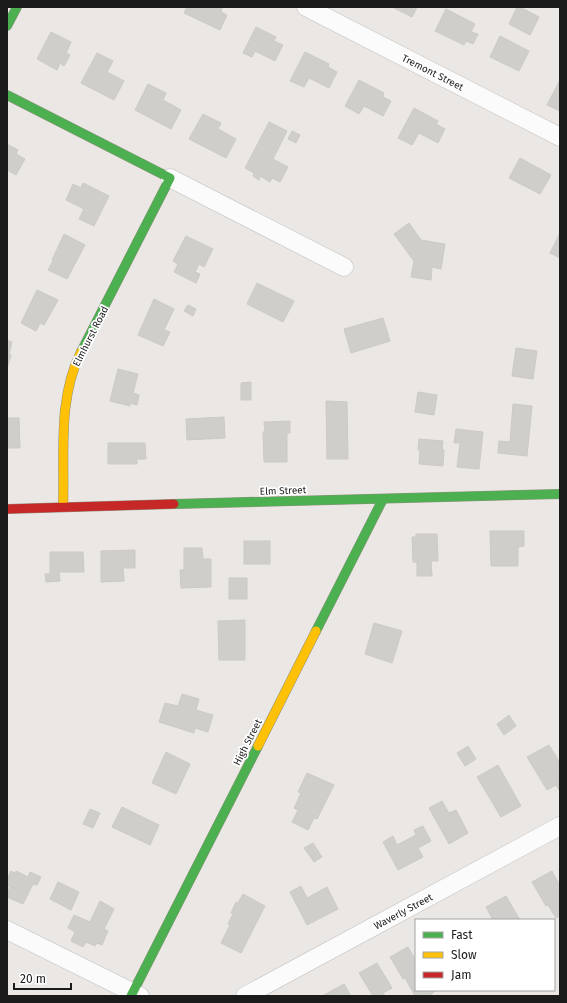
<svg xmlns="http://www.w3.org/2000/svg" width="567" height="1003" font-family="'Fira Sans',sans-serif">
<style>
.building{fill:#d0cecb;stroke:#cdc9c5}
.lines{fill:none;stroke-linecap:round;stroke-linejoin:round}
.street-casing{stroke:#c2c1c0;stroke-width:19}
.fast-casing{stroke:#90917e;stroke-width:10}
.slow-casing{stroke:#90917e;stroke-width:10}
.jam-casing{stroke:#90917e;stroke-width:10}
.street{stroke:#fcfbfb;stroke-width:18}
.fast{stroke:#4caf50;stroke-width:9}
.slow{stroke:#ffc107;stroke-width:9}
.jam{stroke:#c62828;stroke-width:9}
.labels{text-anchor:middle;stroke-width:3.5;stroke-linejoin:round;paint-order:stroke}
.street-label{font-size:10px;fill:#1b1b1b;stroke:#fff}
</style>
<rect width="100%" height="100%" fill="#eae7e4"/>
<g class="building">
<polygon points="187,7 219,7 222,8 221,12 227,15 220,30 184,13"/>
<polygon points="392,7 417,7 412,17"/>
<polygon points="517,7 520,7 539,17 530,35 509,24"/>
<polygon points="446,9 475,24 471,32 478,34 473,44 466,41 464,45 435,31"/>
<polygon points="256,27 276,37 274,41 283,45 275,61 255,51 252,57 243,53"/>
<polygon points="51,32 71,42 66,53 70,55 64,66 60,63 57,70 37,59"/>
<polygon points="500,36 529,51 519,71 490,57"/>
<polygon points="305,52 329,64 328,67 337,72 329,88 309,78 304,87 290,81"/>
<polygon points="97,53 113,61 107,72 124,81 114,100 81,83"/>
<polygon points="359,80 384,93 383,97 391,101 383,116 364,106 359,114 345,106"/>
<polygon points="560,80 560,111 547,105"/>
<polygon points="148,84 166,93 163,100 181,110 171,129 135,110"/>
<polygon points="414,108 438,121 436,124 445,129 438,143 419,133 412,145 398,138"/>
<polygon points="203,114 221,123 218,129 236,139 226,158 189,139"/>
<polygon points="269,122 287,131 273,159 288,167 280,182 272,178 270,182 260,176 259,180 253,176 254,173 245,168"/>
<polygon points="292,131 300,135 296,143 288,139"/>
<polygon points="7,144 18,150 16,154 25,159 16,175 7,170"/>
<polygon points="520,158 551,175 540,194 509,178"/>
<polygon points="83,183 109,196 94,226 79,219 84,209 66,200 73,184 81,188"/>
<polygon points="409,223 421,240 445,244 441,269 432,267 431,280 411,277 414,261 394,234"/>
<polygon points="560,233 560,258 550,253"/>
<polygon points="64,234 85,245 67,279 48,270 53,261 52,260"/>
<polygon points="186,236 213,249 204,267 199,264 195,272 200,274 196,283 174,272 178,264 173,261"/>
<polygon points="257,283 294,301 283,322 247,304"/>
<polygon points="37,290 58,300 44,325 40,323 36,331 21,323"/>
<polygon points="154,299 174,309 164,330 170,332 163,346 138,335"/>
<polygon points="188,305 196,309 193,316 184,311"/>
<polygon points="383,318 390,341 351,353 344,329"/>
<polygon points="7,340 12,342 9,354 11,355 7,369"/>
<polygon points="516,348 537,351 533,379 512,376"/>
<polygon points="118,369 138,374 133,393 139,395 137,405 130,403 130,406 110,401"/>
<polygon points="251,382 251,400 241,400 241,383"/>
<polygon points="418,392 437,395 434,415 415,412"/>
<polygon points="326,401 347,402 348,459 327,459"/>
<polygon points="513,404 532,406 527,456 498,453 499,441 510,442"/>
<polygon points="224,417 225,438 187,440 186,419"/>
<polygon points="7,418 19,418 20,448 7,448"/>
<polygon points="290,421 290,433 287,433 287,462 264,462 263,432 265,432 264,422"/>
<polygon points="456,429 483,432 479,469 457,467 460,443 454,443"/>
<polygon points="419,439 443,441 442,450 444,450 443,466 419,464 420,450 418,450"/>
<polygon points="108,443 145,443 146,459 137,459 137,464 108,464"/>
<polygon points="490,531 524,531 524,546 518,547 518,566 491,566"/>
<polygon points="416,534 437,534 438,561 431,561 432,576 417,576 417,562 413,562 412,537 416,537"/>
<rect x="244" y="541" width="26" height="23"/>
<polygon points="184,548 202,548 203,559 211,559 211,587 181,588 180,570 184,570"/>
<polygon points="135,550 135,568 123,568 124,581 101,582 101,551"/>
<polygon points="50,552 83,552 84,572 59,572 60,581 46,582 45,574 50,574"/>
<rect x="229" y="578" width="18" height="21"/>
<polygon points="245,620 245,660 219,660 218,621"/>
<polygon points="374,623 402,631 392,663 365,654"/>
<polygon points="182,694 199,699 196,710 213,715 208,732 195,728 194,733 159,722 165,703 178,706"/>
<polygon points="509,715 516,726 504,735 497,724"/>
<polygon points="549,745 560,763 559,790 556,785 547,790 527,757"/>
<polygon points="468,746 476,759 465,766 457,753"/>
<polygon points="166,752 190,764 176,794 152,783"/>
<polygon points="498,765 521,806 501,817 477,777"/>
<polygon points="307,773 334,785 317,819 314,818 308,830 292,822 298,810 294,808 301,793 298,792"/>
<polygon points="442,801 449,813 456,810 468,833 449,844 429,808"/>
<polygon points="122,807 159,825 150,845 112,827"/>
<polygon points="90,809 100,813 93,828 83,824"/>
<polygon points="423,826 431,841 418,848 423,857 398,870 383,842 393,836 397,845 416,835 414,830"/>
<polygon points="313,843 322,857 314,862 304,848"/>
<polygon points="11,871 15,873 16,871 28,877 30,872 41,877 37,885 33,884 23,904 7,897 7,893 10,887 7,886 7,879"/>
<polygon points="552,871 560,886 560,916 556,918 548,905 546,906 532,882"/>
<polygon points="58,882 79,892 71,910 50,899"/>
<polygon points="301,886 307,898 327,887 338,909 307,925 290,892"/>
<polygon points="243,894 265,906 241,953 221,943 230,925 228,924 233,914 231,913 236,902 238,903"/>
<polygon points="506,896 520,920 493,920 486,907"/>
<polygon points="100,901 114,909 104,929 108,931 102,945 97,943 95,946 86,942 83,947 71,941 75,932 68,928 74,915 90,922"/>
<polygon points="408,947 416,961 416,990 433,990 434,992 428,996 415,996 405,978 403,979 390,957"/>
<polygon points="377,963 392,988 383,993 385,996 373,996 359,973"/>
<polygon points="344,984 351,996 324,996 324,995"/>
</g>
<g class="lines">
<g class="street-casing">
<g id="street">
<polyline points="306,7 560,137"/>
<polyline points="170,178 344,267"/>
<polyline points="7,930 140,996"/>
<polyline points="245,996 560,826"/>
</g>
</g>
<g class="fast-casing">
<g id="fast">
<polyline points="7,26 17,7"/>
<polyline points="7,95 170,178 81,352"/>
<polyline points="174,504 560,494"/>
<polyline points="316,631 383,499"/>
<polyline points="131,996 258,746"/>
</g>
</g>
<g class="slow-casing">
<g id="slow">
<path d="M 63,507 C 65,455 57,400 81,352"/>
<polyline points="258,746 316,631"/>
</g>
</g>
<g class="jam-casing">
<polyline id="jam" points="7,509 174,504"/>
</g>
<use href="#street" class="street"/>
<use href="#fast" class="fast"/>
<use href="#slow" class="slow"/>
<use href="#jam" class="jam"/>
</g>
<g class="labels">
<g class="street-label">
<text transform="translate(433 72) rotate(27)" y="4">Tremont Street</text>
<text transform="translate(90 336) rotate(-63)" y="4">Elmhurst Road</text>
<text transform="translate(283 490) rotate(-2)" y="4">Elm Street</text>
<text transform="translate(247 742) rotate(-63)" y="4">High Street</text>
<text transform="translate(403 911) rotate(-28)" y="4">Waverly Street</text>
</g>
</g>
<rect width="567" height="1003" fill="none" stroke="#1b1b1b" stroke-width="16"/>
<rect x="415" y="919" width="140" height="72" fill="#ffffff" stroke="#a4a4a4"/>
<rect x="423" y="932" width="20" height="6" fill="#4caf50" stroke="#a4a4a4"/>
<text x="451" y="939" font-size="12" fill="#1b1b1b">Fast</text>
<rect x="423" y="952" width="20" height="6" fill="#ffc107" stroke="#a4a4a4"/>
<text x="451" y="959" font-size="12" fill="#1b1b1b">Slow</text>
<rect x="423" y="972" width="20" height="6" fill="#c62828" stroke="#a4a4a4"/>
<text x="451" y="979" font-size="12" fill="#1b1b1b">Jam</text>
<path d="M14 983v6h57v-6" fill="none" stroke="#1b1b1b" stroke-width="2"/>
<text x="20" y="983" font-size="12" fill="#1b1b1b" stroke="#ffffff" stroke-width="3" paint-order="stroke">20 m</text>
</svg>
